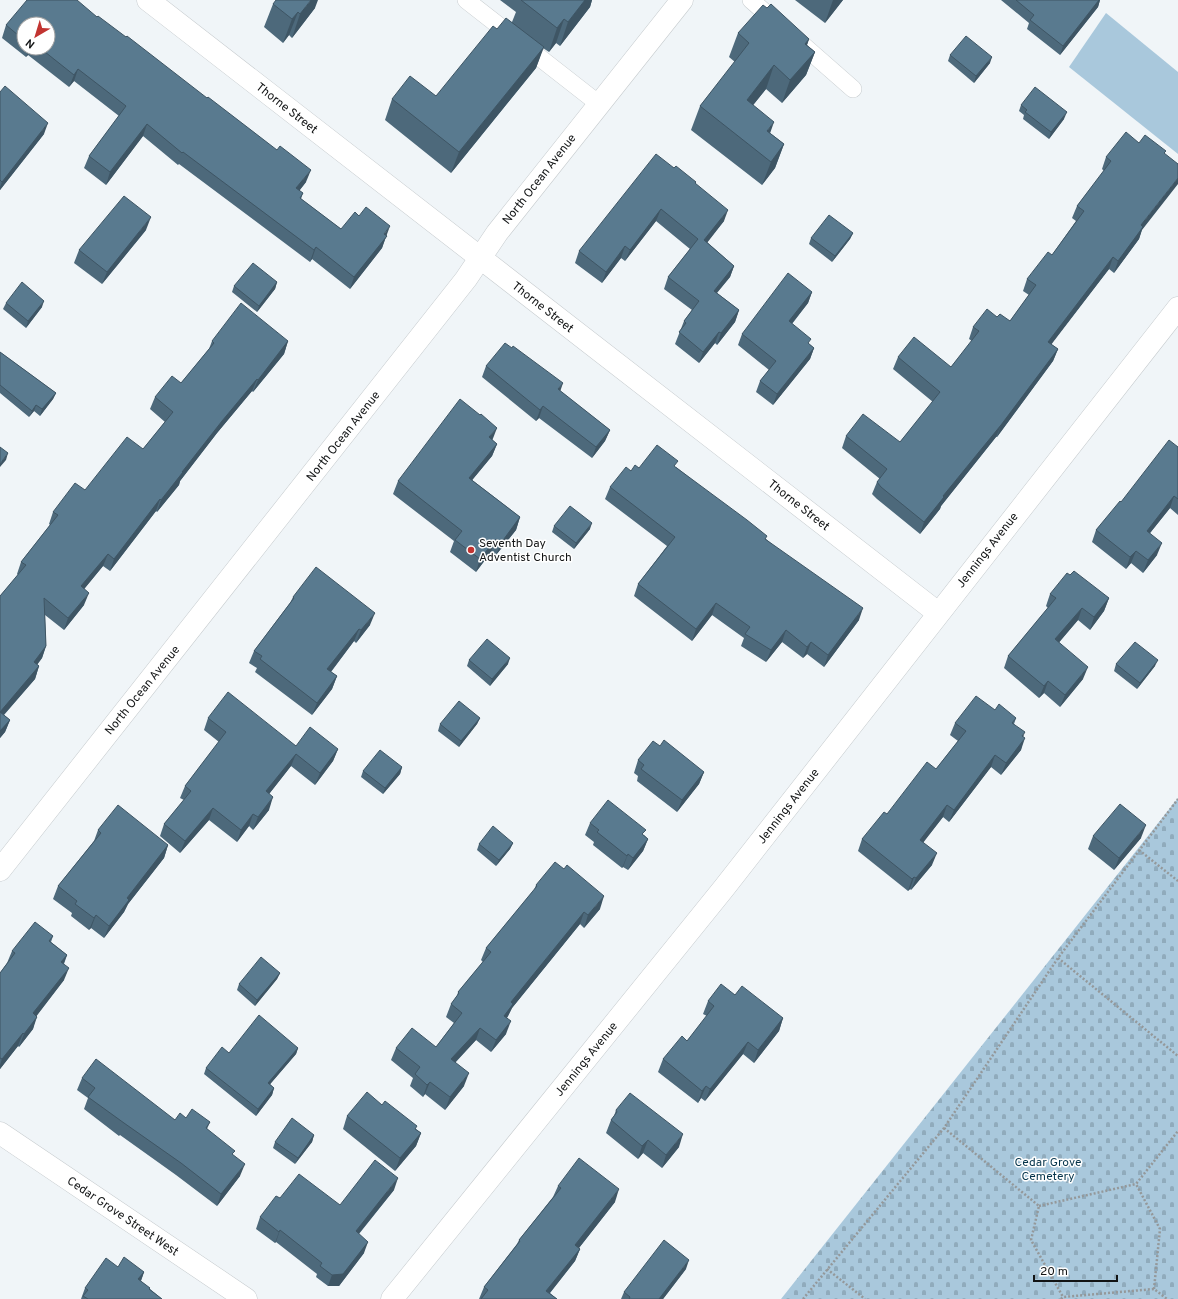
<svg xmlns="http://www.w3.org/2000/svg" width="1178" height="1299" font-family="Overpass,sans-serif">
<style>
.grass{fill:#a9c8dc}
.cemetery{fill:url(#cemetery-stones)}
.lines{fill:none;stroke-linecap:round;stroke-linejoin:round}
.service-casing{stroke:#c6cbce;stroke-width:18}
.minor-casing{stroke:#c6cbce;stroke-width:23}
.tertiary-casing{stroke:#c6cbce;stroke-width:23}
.path{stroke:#94989a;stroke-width:2.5;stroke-dasharray:2 2;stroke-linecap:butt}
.service{stroke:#fff;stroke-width:17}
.minor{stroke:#fff;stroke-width:22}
.tertiary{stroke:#fff;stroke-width:22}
.wall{fill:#4d697b;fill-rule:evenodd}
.shaded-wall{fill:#3e5564}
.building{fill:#597a8f;stroke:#3e5564}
.poi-dot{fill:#c23431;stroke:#fff;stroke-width:1.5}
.labels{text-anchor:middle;stroke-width:3;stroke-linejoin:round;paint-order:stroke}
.street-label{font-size:12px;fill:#121415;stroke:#fff}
.poi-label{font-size:12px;fill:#121415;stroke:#fff;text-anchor:start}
.park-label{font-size:12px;fill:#05354c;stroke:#fff}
</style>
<defs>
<pattern id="cemetery-stones" width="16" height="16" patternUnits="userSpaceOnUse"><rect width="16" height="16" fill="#a9c8dc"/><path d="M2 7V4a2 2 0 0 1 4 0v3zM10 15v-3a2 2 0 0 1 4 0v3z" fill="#90abbc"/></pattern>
</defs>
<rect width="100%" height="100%" fill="#f0f5f8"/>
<polygon class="grass" points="1106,13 1178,72 1178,154 1069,67"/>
<polygon class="cemetery" points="1178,798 1178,1299 781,1299"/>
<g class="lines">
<g class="service-casing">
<g id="service">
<polyline points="466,0 599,104"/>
<polyline points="751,0 777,23"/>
<polyline points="796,39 853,89"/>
</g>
</g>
<g class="minor-casing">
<g id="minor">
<polyline points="148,0 938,613"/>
<polyline points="0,1133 246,1299"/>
<polyline points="392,1299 724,888 1178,308"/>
</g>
</g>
<g class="tertiary-casing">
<polyline id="tertiary" points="0,870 466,279 497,233 682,0"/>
</g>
<g class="path">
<polyline points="1139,850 1178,881"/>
<polyline points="1058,958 1178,1056"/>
<polyline points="944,1128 1039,1206 1031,1240 1063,1297"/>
<polyline points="1039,1206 1136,1184"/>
<polyline points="827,1269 865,1299"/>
<polyline points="1154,1289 1160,1229 1136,1184 1178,1131"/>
<polyline points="803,1299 944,1128 1058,958 1178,799"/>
<polyline points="1061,1299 1063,1297 1154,1289 1167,1299"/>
</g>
<use href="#service" class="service"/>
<use href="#minor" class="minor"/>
<use href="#tertiary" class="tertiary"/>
</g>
<g class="wall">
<polygon points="500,0 592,0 590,7 560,46 556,43 549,52 543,48 536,68 451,173 385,120 392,99 436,96 497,29 512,22 516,12"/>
<polygon points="795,0 843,0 825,23"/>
<polygon points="1001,0 1100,0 1098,7 1060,55 1027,29 1029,23"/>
<polygon points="273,4 315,8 292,38 289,35 283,43 264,27"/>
<polygon points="767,8 809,39 807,45 815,52 806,75 782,103 766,89 753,105 770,133 784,144 775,168 762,185 691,130 700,106 735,62 729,57 738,33"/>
<path d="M 97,17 L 306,182 L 299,191 L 303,193 L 301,199 L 341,229 L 386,236 L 382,248 L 350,289 L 312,259 L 310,262 L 179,164 L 178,165 L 143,136 L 106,185 L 84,168 L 89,156 L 119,116 L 74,81 L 69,87 L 28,55 L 26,57 L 2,38 L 6,25 ZM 24,24 L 48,48 L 24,48 Z"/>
<polygon points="950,55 990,63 974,83 948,61"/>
<polygon points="0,92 44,134 0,190"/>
<polygon points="1021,105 1064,119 1049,139 1023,119 1024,115 1019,111"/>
<polygon points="1139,143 1165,154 1139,239 1114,273 1109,269 1051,344 1058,349 1053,361 997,437 996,437 941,506 940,509 920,534 877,499 872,494 877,482 880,479 842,448 846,436 900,442 933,402 893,369 898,357 951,367 972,341 969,339 973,327 997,317 1010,321 1029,295 1023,291 1027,279 1052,255 1076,221 1072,218 1077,206 1104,171 1102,169 1106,157"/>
<polygon points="674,168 695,184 724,221 707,242 734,266 730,277 717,293 739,310 735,322 717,345 715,343 699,363 675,344 684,321 692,310 664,289 668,277 690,249 656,221 625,261 621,258 602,283 575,263 579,251"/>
<polygon points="146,230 102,284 74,263 79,250"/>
<polygon points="853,233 850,239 832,262 809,244 811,238"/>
<polygon points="277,282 275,289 257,312 232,292 234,286"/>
<polygon points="812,292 808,303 792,324 809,344 814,348 810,359 773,405 756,392 760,381 769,370 738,345 742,334"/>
<polygon points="6,303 42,307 26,328 3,309"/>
<polygon points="212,341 288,341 284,354 253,392 252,391 217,433 180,481 179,485 157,512 156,511 110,571 103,566 84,589 84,605 64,630 45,615 46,646 42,658 37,665 39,666 35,679 4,715 10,720 5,732 0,738 0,596 18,575 17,574 21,562 50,525 49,524 53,512 85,490 143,449 165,422 150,409 155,397 181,383 209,349"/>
<polygon points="0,352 56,393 53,399 40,416 34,411 29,417 0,393"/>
<polygon points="486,366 560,391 610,430 605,441 592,458 539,418 536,421 482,377"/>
<polygon points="480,415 492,440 497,444 492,456 472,480 520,517 516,530 496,555 491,552 476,572 450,552 454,541 393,494 398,481"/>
<polygon points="1178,447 1178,515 1170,508 1150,533 1157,555 1143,573 1131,563 1126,569 1092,542 1096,530 1121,502"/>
<polygon points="676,467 766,539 859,620 824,667 807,654 803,658 782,642 766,662 741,646 744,638 712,615 692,641 634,596 638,584 667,546 605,499 610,487 631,471 639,468"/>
<polygon points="554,526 590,529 574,549 552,532"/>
<polygon points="1070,575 1109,598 1104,611 1090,630 1078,620 1059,642 1083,679 1060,707 1044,693 1039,698 1004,668 1008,656 1048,608 1046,606 1050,594"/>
<polygon points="293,597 370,625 356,643 354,641 331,672 337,676 332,689 312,715 255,672 257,668 249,663 254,651 290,603"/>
<polygon points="469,660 508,664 490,686 467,666"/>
<polygon points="1116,664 1155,666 1137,689 1114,671"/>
<polygon points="995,710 1016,718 1014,724 1023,736 1021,750 1001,775 991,767 949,822 943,817 923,842 932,865 911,890 910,889 908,891 858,851 862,839 887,814 936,769 958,741 950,735 955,723"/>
<polygon points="208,718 296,746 338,749 333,761 315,785 291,766 269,794 269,810 253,830 249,826 237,842 209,820 180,853 160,836 164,824 184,800 180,798 185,786 219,742 204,730"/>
<polygon points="480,718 477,724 459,747 438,731 440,724"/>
<polygon points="638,760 704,772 699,784 677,812 637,781 638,776 634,773"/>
<polygon points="402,767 400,774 383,794 361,777 363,771"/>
<polygon points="590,823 644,835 648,839 643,851 628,870 623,867 622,868 593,845 594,842 585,835"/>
<polygon points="98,830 168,845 164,858 128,904 124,912 104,938 91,928 89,930 71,916 72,913 53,899 58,886 94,841"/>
<polygon points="1093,836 1141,838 1114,870 1088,849"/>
<polygon points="513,843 510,849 496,866 477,850 479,844"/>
<polygon points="536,885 600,909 584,928 580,924 512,1008 507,1018 506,1034 491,1052 476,1040 455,1063 464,1086 445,1110 425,1094 423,1097 410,1086 413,1078 391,1060 396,1048 436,1047 454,1023 446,1017 451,1004 457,996 458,992 483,962 481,960 486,948 534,890"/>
<polygon points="53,936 51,942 67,955 64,964 64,980 36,1016 33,1029 19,1047 18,1046 0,1069 0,973 7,963 12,951"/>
<polygon points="280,973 277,979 255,1006 237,990 239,984"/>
<polygon points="735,995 783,1018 779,1031 754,1063 743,1054 705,1101 701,1098 698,1103 658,1072 663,1059 687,1041 707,1016 703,1014 708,1001"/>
<polygon points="298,1048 296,1054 270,1084 274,1088 272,1095 256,1116 204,1074 206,1068 229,1053"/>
<polygon points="82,1078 175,1120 186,1118 210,1122 207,1129 233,1155 240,1176 217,1206 176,1175 120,1135 119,1136 84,1109 88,1098 77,1090"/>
<polygon points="382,1105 416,1129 421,1133 416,1146 395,1171 343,1129 347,1116"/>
<polygon points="616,1110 679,1147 662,1168 643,1153 638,1159 606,1133 611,1120 614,1116"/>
<polygon points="314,1135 312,1142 295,1164 273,1148 275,1142"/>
<polygon points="558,1186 615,1202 579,1248 580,1249 575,1261 550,1293 557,1299 479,1299 484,1287 517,1244 519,1240 553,1197"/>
<polygon points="394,1190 359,1234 364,1253 339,1286 328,1286 316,1277 317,1274 276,1242 275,1243 256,1229 260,1217 280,1198 340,1205"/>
<polygon points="118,1267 144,1272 141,1281 150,1289 162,1299 81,1299 85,1288"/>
<polygon points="686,1269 663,1299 621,1299 624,1292"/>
</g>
<g class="shaded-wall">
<polygon points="311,0 318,0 315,8 292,38 300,14"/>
<polygon points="585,0 592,0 590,7 560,46 568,22"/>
<polygon points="833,0 843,0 825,23"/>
<polygon points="1099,0 1100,0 1098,7 1060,55 1063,46"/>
<polygon points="298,12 289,35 283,43 292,19"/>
<polygon points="564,19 556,43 549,52 557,28"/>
<polygon points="809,39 801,62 805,44"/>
<polygon points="544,47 536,68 451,173 459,152"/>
<polygon points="30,48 31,48 28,55 26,57"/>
<polygon points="815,52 806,75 782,103 790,80"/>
<polygon points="992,57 990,63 974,83 976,76"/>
<polygon points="774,65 766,89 738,124 747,100"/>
<polygon points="78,69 74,81 69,87 74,75"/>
<polygon points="1067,112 1064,119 1049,139 1051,132"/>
<polygon points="774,122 766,145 767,131"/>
<polygon points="48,123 44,134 0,190 0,187 2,182"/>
<polygon points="147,124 143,136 106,185 110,172"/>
<polygon points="784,144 775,168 762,185 771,162"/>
<polygon points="311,170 306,182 292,200 296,188"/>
<polygon points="1178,178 1178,184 1142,230 1139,239 1114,273 1118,261 1141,225"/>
<polygon points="661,209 656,221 625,261 630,250"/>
<polygon points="728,210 724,221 700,252 704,240"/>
<polygon points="151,217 146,230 102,284 107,272"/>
<polygon points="390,226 382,248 350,289 354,277"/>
<polygon points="853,233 850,239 832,262 835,256"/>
<polygon points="625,246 621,258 602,283 606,272"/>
<polygon points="316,247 312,259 310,262 314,250"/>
<polygon points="1113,257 1109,269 1044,354 1048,342"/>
<polygon points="734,266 730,277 709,302 714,291"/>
<polygon points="277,282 275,289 257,312 259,306"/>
<polygon points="812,292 808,303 785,332 789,321"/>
<polygon points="44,301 42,307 26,328 28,321"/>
<polygon points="739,310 735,322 717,345 721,333"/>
<polygon points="719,332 715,343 699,363 703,352"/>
<polygon points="288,341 284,354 253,392 258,380"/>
<polygon points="814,348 810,359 773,405 777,394"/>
<polygon points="1058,349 1053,361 997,437 1001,425"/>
<polygon points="257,379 252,391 217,433 180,481 179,485 157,512 161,500 182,472 222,421"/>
<polygon points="563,383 559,395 558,389"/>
<polygon points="56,393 53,399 40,416 42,409"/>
<polygon points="36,405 34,411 29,417 32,411"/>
<polygon points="543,406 539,418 536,421 540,410"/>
<polygon points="1001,425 996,437 941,506 940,509 920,534 924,522 943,496"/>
<polygon points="497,428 492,441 489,437"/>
<polygon points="610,430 605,441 592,458 596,447"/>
<polygon points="497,444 492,456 464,490 469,478"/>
<polygon points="8,453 6,460 0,467 0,464"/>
<polygon points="1174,496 1170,508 1142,543 1147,531"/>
<polygon points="160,499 156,511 110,571 114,559"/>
<polygon points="520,517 516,530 496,555 501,543"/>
<polygon points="592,523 590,529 574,549 576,543"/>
<polygon points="496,539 491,552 476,572 480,559"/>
<polygon points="1162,543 1157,555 1143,573 1148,560"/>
<polygon points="1136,551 1131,563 1126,569 1130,557"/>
<polygon points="108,554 103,566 76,599 81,586"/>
<polygon points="89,593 84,605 64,630 68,618"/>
<polygon points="1109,598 1104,611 1090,630 1094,617"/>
<polygon points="716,603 712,615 692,641 696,629"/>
<polygon points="863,608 859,620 824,667 828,655"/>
<polygon points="1082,608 1078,620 1051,652 1055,639"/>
<polygon points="375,613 370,625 356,643 361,630"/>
<polygon points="359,629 354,641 323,682 327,669"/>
<polygon points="786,630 782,642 766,662 771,650"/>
<polygon points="811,642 807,654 803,658 807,647"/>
<polygon points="46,646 42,658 29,675 34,662"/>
<polygon points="510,658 508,664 490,686 492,679"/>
<polygon points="1158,660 1155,666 1137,689 1140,683"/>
<polygon points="39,666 35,679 0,719 0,712"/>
<polygon points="1088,667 1083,679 1060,707 1065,695"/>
<polygon points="337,676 332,689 312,715 317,703"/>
<polygon points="1048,681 1044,693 1039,698 1044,686"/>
<polygon points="480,718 477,724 459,747 461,741"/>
<polygon points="10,720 5,732 0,738 0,731"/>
<polygon points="1025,732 1021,743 1025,738 1021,750 1001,775 1006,763"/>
<polygon points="338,749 333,761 315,785 320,773"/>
<polygon points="296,754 291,766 262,803 266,791"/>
<polygon points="995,755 991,767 949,822 954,810"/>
<polygon points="402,767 400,774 383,794 385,788"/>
<polygon points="704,772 699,784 677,812 682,800"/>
<polygon points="273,797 269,810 253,830 258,817"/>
<polygon points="947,805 943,817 916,852 920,840"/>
<polygon points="213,808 209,820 180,853 185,841"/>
<polygon points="253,814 249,826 237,842 241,830"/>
<polygon points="1146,825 1141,838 1114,870 1119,858"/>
<polygon points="648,839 643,851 628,870 633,858"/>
<polygon points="513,843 510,849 496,866 499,860"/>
<polygon points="168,845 164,858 128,904 124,912 104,938 109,926 127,898"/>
<polygon points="937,853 932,865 911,890 916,878"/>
<polygon points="628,854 623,867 622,868 627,856"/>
<polygon points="914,877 910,889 908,891 912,879"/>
<polygon points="604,896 600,909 584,928 588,915"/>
<polygon points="584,912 580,924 512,1008 508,1016 499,1028 504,1016 511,1002"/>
<polygon points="96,915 91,928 89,930 94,918"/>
<polygon points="67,955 62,967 61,962"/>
<polygon points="69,968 64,980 29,1026 33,1013"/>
<polygon points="280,973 277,979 255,1006 257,1000"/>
<polygon points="37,1017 33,1029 19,1047 24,1034"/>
<polygon points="783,1018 779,1031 754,1063 758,1050"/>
<polygon points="511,1021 506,1034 491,1052 496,1040"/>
<polygon points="480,1028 476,1040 446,1072 451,1059"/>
<polygon points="23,1033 18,1046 0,1069 0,1065 2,1059"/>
<polygon points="748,1042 743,1054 705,1101 710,1089"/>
<polygon points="298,1048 296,1054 266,1089 268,1083"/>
<polygon points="469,1073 464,1086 445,1110 450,1097"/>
<polygon points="430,1082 425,1094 423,1097 427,1085"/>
<polygon points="706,1086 701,1098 698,1103 702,1091"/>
<polygon points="274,1088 272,1095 256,1116 258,1109"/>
<polygon points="421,1133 416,1146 395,1171 400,1158"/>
<polygon points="683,1134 679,1147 662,1168 666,1155"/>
<polygon points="314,1135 312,1142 295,1164 298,1158"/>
<polygon points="648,1140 643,1153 638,1159 642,1146"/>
<polygon points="245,1164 240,1176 217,1206 221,1194"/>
<polygon points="398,1178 394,1190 351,1243 356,1231"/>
<polygon points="619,1189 615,1202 571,1258 575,1245"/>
<polygon points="280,1230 276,1242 275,1243 279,1232"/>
<polygon points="368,1242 364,1253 339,1286 328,1286 332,1275"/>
<polygon points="580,1249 575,1261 545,1299 546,1291"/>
<polygon points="689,1260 686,1269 663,1299 659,1299"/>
<polygon points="144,1272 140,1283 138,1279"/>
</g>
<g class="building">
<polygon points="27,0 77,0 97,17 98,16 126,37 127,36 207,98 208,97 277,150 280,146 311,170 296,188 303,193 300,198 341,229 355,212 359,216 366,207 390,226 384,234 387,236 354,277 316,247 314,250 183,152 182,153 147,124 110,172 89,156 126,106 78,69 74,75 40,48 48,48 48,24 24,24 24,40 6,25"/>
<polygon points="276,0 311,0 300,14 298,12 292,19 273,4"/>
<polygon points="521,0 585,0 568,22 564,19 557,28"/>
<polygon points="1016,0 1099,0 1063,46 1030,20 1034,15"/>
<polygon points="771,4 809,39 805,44 815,52 790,80 774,65 747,100 774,122 767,131 784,144 771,162 700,106 749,43 738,33 763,5 767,8"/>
<polygon points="506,18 544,47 459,152 392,99 410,76 436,96 493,26 497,29"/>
<polygon points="966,36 992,57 976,76 950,55"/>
<polygon points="5,86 48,123 2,182 0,180 0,92"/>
<polygon points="1035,87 1067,112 1051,132 1025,112 1027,110 1021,105"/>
<polygon points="1126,132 1139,143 1145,135 1166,151 1164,153 1178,164 1178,178 1141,225 1143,227 1118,261 1113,257 1048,342 1058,349 1001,425 943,496 944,497 924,522 881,487 877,482 887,469 846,436 863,414 900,442 940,392 898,357 914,337 951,367 979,331 973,327 987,309 997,317 1000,314 1010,321 1036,285 1027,279 1048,252 1052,255 1084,211 1077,206 1111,161 1106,157"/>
<polygon points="656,154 674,168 676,166 696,182 695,183 728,210 704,240 734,266 714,291 739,310 721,333 719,332 703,352 679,332 686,323 684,321 699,301 668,277 698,239 661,209 630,250 625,246 606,272 579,251"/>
<polygon points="124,196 151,217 107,272 79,250"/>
<polygon points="829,215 853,233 835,256 811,238"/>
<polygon points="253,263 277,282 259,306 234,286"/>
<polygon points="788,273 812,292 789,321 811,339 808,343 814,348 777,394 760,381 776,361 742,334"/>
<polygon points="22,282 44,301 28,321 6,303"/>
<polygon points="241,303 288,341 258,380 257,379 222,421 182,472 183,472 161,500 160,499 114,559 108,554 81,586 89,593 68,618 44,598 46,646 34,662 39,666 0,712 10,720 0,731 0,596 26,565 21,562 58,515 53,512 75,483 85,490 127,437 143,449 173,412 155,397 172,376 181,383 214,343 212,341"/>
<polygon points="505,343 512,348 513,346 563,383 558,389 610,430 596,447 543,406 540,410 486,366"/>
<polygon points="0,352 56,393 42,409 36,405 32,411 0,385"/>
<polygon points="460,399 480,415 481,414 497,428 489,437 497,444 469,478 520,517 501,543 496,539 480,559 455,540 462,531 398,481"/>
<polygon points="1169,440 1178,447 1178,499 1174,496 1147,531 1162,543 1148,560 1136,551 1130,557 1096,530 1120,501 1121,502"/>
<polygon points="657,445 678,461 674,466 747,520 767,536 765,539 863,608 828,655 811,642 807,647 786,630 771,650 745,634 750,627 716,603 696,629 638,584 675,537 610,487 626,467 631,471 635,465 639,468"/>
<polygon points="0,447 8,453 0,464"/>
<polygon points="570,506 592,523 576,543 554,526"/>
<polygon points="316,567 375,613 361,630 359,629 327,669 337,676 317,703 260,659 262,656 254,651 294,598 293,597"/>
<polygon points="1074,571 1109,598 1094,617 1082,608 1055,639 1088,667 1065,695 1048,681 1044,686 1008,656 1056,598 1050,594 1067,573 1070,575"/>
<polygon points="487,639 510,658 492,679 469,660"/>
<polygon points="1135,642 1158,660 1140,683 1116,664"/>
<polygon points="228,692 296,746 310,727 338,749 320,773 296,754 266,791 273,797 258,817 253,814 241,830 213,808 185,841 164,824 191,791 185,786 226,732 208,718"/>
<polygon points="976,696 995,710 999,704 1016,718 1012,723 1025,732 1022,736 1025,738 1006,763 995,755 954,810 947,805 920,840 937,853 916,878 914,877 912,879 862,839 884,812 887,814 927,762 936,769 966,731 955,723"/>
<polygon points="459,701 480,718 461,741 440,724"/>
<polygon points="664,740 704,772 682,800 641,769 644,765 638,760 653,741 660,746"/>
<polygon points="380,750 402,767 385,788 363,771"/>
<polygon points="608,800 646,830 642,834 648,839 633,858 628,854 627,856 597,832 599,830 590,823"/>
<polygon points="1120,804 1146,825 1119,858 1093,836"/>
<polygon points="118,805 168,845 127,898 129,900 109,926 96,915 94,918 75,904 77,901 58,886 101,833 98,830"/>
<polygon points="493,826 513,843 499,860 479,844"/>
<polygon points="555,862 564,869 567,865 604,896 588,915 584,912 511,1002 513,1004 504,1016 511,1021 496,1040 480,1028 451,1059 469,1073 450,1097 430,1082 427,1085 415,1074 420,1067 396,1048 412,1028 436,1047 462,1013 451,1004 459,993 458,992 491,952 486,948 537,886 536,885"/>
<polygon points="35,922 53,936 49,941 67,955 61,962 69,968 33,1013 37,1017 24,1034 23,1033 2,1059 0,1058 0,973 15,953 12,951"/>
<polygon points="261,957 280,973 257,1000 239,984"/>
<polygon points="721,984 735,995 742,986 783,1018 758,1050 748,1042 710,1089 706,1086 702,1091 663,1059 682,1036 687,1041 714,1006 708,1001"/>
<polygon points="259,1015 298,1048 268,1083 274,1088 258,1109 206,1068 222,1047 229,1053"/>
<polygon points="96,1059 175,1120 180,1113 186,1118 192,1109 210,1122 206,1128 235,1151 232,1154 245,1164 221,1194 181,1163 124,1123 88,1097 95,1088 82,1078"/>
<polygon points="367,1092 382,1105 385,1101 417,1126 415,1129 421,1133 400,1158 347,1116"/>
<polygon points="630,1093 683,1134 666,1155 648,1140 642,1146 611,1120 617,1112 616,1110"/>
<polygon points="292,1118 314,1135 298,1158 275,1142"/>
<polygon points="579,1158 619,1189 575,1245 580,1249 546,1291 557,1299 481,1299 488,1290 484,1287 520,1241 519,1240 561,1188 558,1186"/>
<polygon points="375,1160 398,1178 356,1231 368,1242 343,1274 332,1275 320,1266 322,1263 280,1230 279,1232 260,1217 276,1196 280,1198 299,1174 340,1205"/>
<polygon points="664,1240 689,1260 659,1299 629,1299 630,1297 624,1292"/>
<polygon points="124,1257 144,1272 138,1279 150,1288 149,1289 162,1299 88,1299 83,1296 88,1290 85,1288 106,1258 118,1267"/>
</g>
<circle class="poi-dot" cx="471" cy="550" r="4"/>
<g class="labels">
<g class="street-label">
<text transform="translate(287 108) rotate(38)" y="4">Thorne Street</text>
<text transform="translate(539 179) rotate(-52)" y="4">North Ocean Avenue</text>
<text transform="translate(543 307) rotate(38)" y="4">Thorne Street</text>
<text transform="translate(343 436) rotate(-52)" y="4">North Ocean Avenue</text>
<text transform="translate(799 505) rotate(38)" y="4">Thorne Street</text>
<text transform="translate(987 550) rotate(-52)" y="4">Jennings Avenue</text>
<text transform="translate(142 690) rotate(-51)" y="4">North Ocean Avenue</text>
<text transform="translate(788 806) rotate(-52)" y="4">Jennings Avenue</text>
<text transform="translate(586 1059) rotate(-51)" y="4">Jennings Avenue</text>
<text transform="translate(123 1216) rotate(34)" y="4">Cedar Grove Street West</text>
</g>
<g class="poi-label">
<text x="479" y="547">Seventh Day<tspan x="479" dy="14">Adventist Church</tspan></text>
</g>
<g class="park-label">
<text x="1048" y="1166">Cedar Grove<tspan x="1048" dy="14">Cemetery</tspan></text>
</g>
</g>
<g transform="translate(36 36) rotate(218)"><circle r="19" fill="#ffffff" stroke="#a0a1a1"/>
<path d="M0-3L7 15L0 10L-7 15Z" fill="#c23431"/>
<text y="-6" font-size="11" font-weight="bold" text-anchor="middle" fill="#121415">N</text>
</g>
<path d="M1034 1275v6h83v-6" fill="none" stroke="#121415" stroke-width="2"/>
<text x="1040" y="1275" font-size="12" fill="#121415" stroke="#ffffff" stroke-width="3" paint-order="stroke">20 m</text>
</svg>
